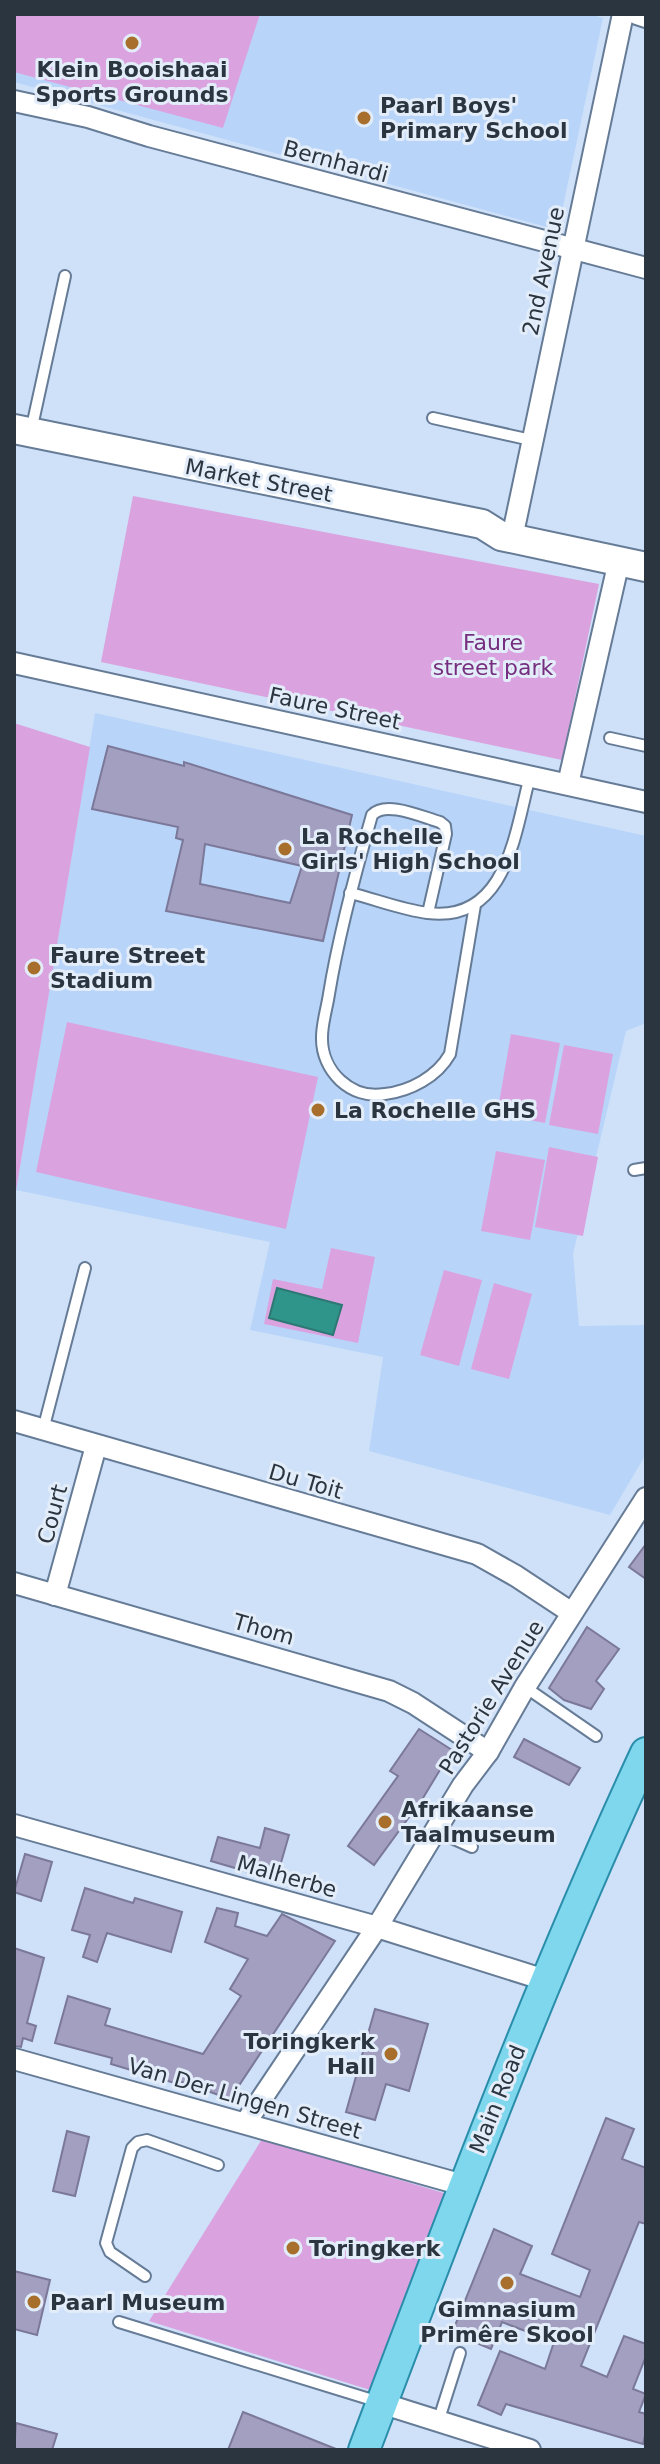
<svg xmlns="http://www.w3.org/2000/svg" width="660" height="2464" font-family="'DejaVu Sans',sans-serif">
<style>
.built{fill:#b8d5f9}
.green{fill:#daa3e0}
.water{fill:#2f948a;stroke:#2e7874;stroke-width:2}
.building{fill:#a29fc1;stroke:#7b7899;stroke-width:2;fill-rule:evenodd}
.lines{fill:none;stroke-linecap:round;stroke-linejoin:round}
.lane-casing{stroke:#667b96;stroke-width:14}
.street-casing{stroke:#667b96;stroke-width:24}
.secondary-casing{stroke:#667b96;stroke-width:32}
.primary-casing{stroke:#2a8da9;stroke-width:34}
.lane{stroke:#fff;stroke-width:10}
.street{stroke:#fff;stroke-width:20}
.secondary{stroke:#fff;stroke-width:28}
.primary{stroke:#7fd7ee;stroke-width:30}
.poi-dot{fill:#a76e2c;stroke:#e3edf9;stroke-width:3}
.labels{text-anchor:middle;stroke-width:6;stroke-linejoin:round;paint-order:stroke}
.poi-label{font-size:22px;font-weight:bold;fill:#2b3540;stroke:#e3edf9;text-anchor:start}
.street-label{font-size:22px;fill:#2b3540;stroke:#e3edf9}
.park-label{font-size:22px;fill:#762e7e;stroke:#e3edf9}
</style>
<rect width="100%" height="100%" fill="#cee1f9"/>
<g class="built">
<polygon points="14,14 589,14 603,18 558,230 14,82"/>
<polygon points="95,713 646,836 646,1023 626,1031 573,1254 579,1326 646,1325 646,1454 610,1515 369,1451 383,1357 250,1330 270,1242 16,1190"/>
</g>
<g class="green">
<polygon points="14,14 260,14 223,128 14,72"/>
<polygon points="133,496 599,584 562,760 101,662"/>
<polygon points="14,723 90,747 14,1203"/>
<polygon points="67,1022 318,1077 286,1229 36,1172"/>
<polygon points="511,1034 560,1043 545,1123 497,1114"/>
<polygon points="564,1045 613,1054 598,1134 549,1125"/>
<polygon points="549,1147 598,1157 583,1236 535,1227"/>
<polygon points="496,1151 545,1160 530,1240 481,1231"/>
<polygon points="331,1248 375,1257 358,1343 264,1324 273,1279 322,1289"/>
<polygon points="444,1270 482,1280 459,1366 420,1355"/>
<polygon points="494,1283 532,1294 509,1379 471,1369"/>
<polygon points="262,2139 447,2194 370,2390 149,2321"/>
</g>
<polygon class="water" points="277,1288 342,1305 333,1335 269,1318"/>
<g class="building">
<path d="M 108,746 L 184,766 L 184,762 L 352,815 L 323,941 L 166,911 L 183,840 L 176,838 L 178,827 L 92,809 ZM 205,844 L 302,866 L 290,903 L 200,884 Z"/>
<polygon points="646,1544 646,1579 629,1567"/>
<polygon points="587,1627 619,1649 596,1681 604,1689 591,1709 564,1700 549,1688"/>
<polygon points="419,1729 452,1750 423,1798 374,1865 348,1846 398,1776 390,1771"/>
<polygon points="524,1739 580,1768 569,1785 514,1757"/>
<polygon points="265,1828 289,1835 276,1880 211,1861 218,1837 260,1848"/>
<polygon points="25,1854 52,1862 41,1901 14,1892"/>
<polygon points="85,1888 133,1903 135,1898 182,1912 171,1952 107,1933 97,1962 83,1957 90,1935 72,1930"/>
<polygon points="217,1908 238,1913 235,1926 267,1936 282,1914 335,1941 230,2099 179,2081 178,2084 111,2064 112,2058 55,2043 68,1996 110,2009 105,2025 203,2054 241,1996 230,1989 248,1959 205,1942"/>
<polygon points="14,1948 44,1958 27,2023 36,2026 32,2041 23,2038 21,2047 14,2046"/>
<polygon points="375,2009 428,2024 409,2091 386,2084 375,2120 346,2112"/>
<polygon points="606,2118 634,2129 622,2159 646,2168 646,2224 639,2222 581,2366 607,2377 624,2336 646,2344 646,2356 633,2389 646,2394 639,2412 646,2414 646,2432 643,2444 506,2404 501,2415 478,2405 500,2351 545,2369 554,2342 502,2322 491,2349 452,2333 494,2229 532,2246 520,2274 580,2297 590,2270 552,2254"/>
<polygon points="67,2131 89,2137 75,2196 53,2191"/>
<polygon points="14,2271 50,2280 37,2335 14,2329"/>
<polygon points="243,2412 336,2449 336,2450 228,2450"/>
<polygon points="16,2423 57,2434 52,2450 14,2450"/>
</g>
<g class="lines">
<g class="lane-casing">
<g id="lane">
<polyline points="433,418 531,440"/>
<polyline points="31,431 65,276"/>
<polyline points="610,738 646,746"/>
<path d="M 350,893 C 375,899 402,910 428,913 C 507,923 515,832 530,776"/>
<path d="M 428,913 L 446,834 L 445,826 L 440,822 C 422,817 386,800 372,815 C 355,874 339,933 329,994 C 327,1008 322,1023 322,1037 C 321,1071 351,1100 385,1094 C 410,1091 437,1077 450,1054 L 475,905"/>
<polyline points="634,1170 646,1168"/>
<polyline points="43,1430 85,1268"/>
<polyline points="525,1687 596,1736"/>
<polyline points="436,1831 472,1847"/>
<polyline points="145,2276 110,2252 106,2243 132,2148 138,2142 147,2140 218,2165"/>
<polyline points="119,2322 379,2402"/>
<polyline points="438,2422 460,2353"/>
</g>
</g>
<g class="street-casing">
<g id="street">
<polyline points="637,14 646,17"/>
<polyline points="14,101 88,117 149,136 646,268"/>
<polyline points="512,538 623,14"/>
<polyline points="14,663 646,802"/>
<polyline points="568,784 619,561"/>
<polyline points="14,1421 477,1554 516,1576 572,1613"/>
<polyline points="14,1583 389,1691 413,1703 488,1752"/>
<polyline points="55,1595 96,1446"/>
<polyline points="14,1825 377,1927 545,1980"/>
<polyline points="14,2059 463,2185"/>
<polyline points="246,2122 377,1927 463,1785 488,1752 525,1687 646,1498"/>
<polyline points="381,2403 530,2450"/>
</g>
</g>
<g class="secondary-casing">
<polyline id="secondary" points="14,429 482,524 501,536 646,567"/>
</g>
<g class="primary-casing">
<path id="primary" d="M 364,2450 C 453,2215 540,1981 646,1753"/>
</g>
<use href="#lane" class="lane"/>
<use href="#street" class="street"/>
<use href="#secondary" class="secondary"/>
<use href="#primary" class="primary"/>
</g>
<g class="poi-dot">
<circle cx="132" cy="43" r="8"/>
<circle cx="364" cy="118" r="8"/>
<circle cx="285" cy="849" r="8"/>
<circle cx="34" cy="968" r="8"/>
<circle cx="318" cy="1110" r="8"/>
<circle cx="385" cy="1822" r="8"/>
<circle cx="391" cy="2054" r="8"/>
<circle cx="293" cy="2248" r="8"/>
<circle cx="507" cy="2283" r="8"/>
<circle cx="34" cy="2302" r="8"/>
</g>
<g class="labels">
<g class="poi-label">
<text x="132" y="77" text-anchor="middle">Klein Booishaai<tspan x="132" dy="25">Sports Grounds</tspan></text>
<text x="380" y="113">Paarl Boys'<tspan x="380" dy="25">Primary School</tspan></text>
<text x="301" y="844">La Rochelle<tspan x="301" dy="25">Girls' High School</tspan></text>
<text x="50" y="963">Faure Street<tspan x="50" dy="25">Stadium</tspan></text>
<text x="334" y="1118">La Rochelle GHS</text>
<text x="401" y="1817">Afrikaanse<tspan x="401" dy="25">Taalmuseum</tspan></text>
<text x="375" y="2049" text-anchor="end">Toringkerk<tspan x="375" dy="25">Hall</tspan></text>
<text x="309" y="2256">Toringkerk</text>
<text x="50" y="2310">Paarl Museum</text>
<text x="507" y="2317" text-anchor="middle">Gimnasium<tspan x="507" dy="25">Primêre Skool</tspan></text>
</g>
<g class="street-label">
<text transform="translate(336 161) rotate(15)" y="8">Bernhardi</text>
<text transform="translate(543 271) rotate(-78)" y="8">2nd Avenue</text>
<text transform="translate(259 480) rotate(11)" y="8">Market Street</text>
<text transform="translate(335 708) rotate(12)" y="8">Faure Street</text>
<text transform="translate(306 1481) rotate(16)" y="8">Du Toit</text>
<text transform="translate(52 1514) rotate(-75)" y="8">Court</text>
<text transform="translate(264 1629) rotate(16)" y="8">Thom</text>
<text transform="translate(491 1697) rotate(-58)" y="8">Pastorie Avenue</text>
<text transform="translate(287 1876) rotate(16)" y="8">Malherbe</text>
<text transform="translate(245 2098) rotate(16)" y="8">Van Der Lingen Street</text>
<text transform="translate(497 2099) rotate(-68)" y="8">Main Road</text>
</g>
<g class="park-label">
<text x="493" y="650">Faure<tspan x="493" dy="25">street park</tspan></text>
</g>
</g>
<rect width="660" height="2464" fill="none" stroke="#2b3540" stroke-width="32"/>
</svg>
